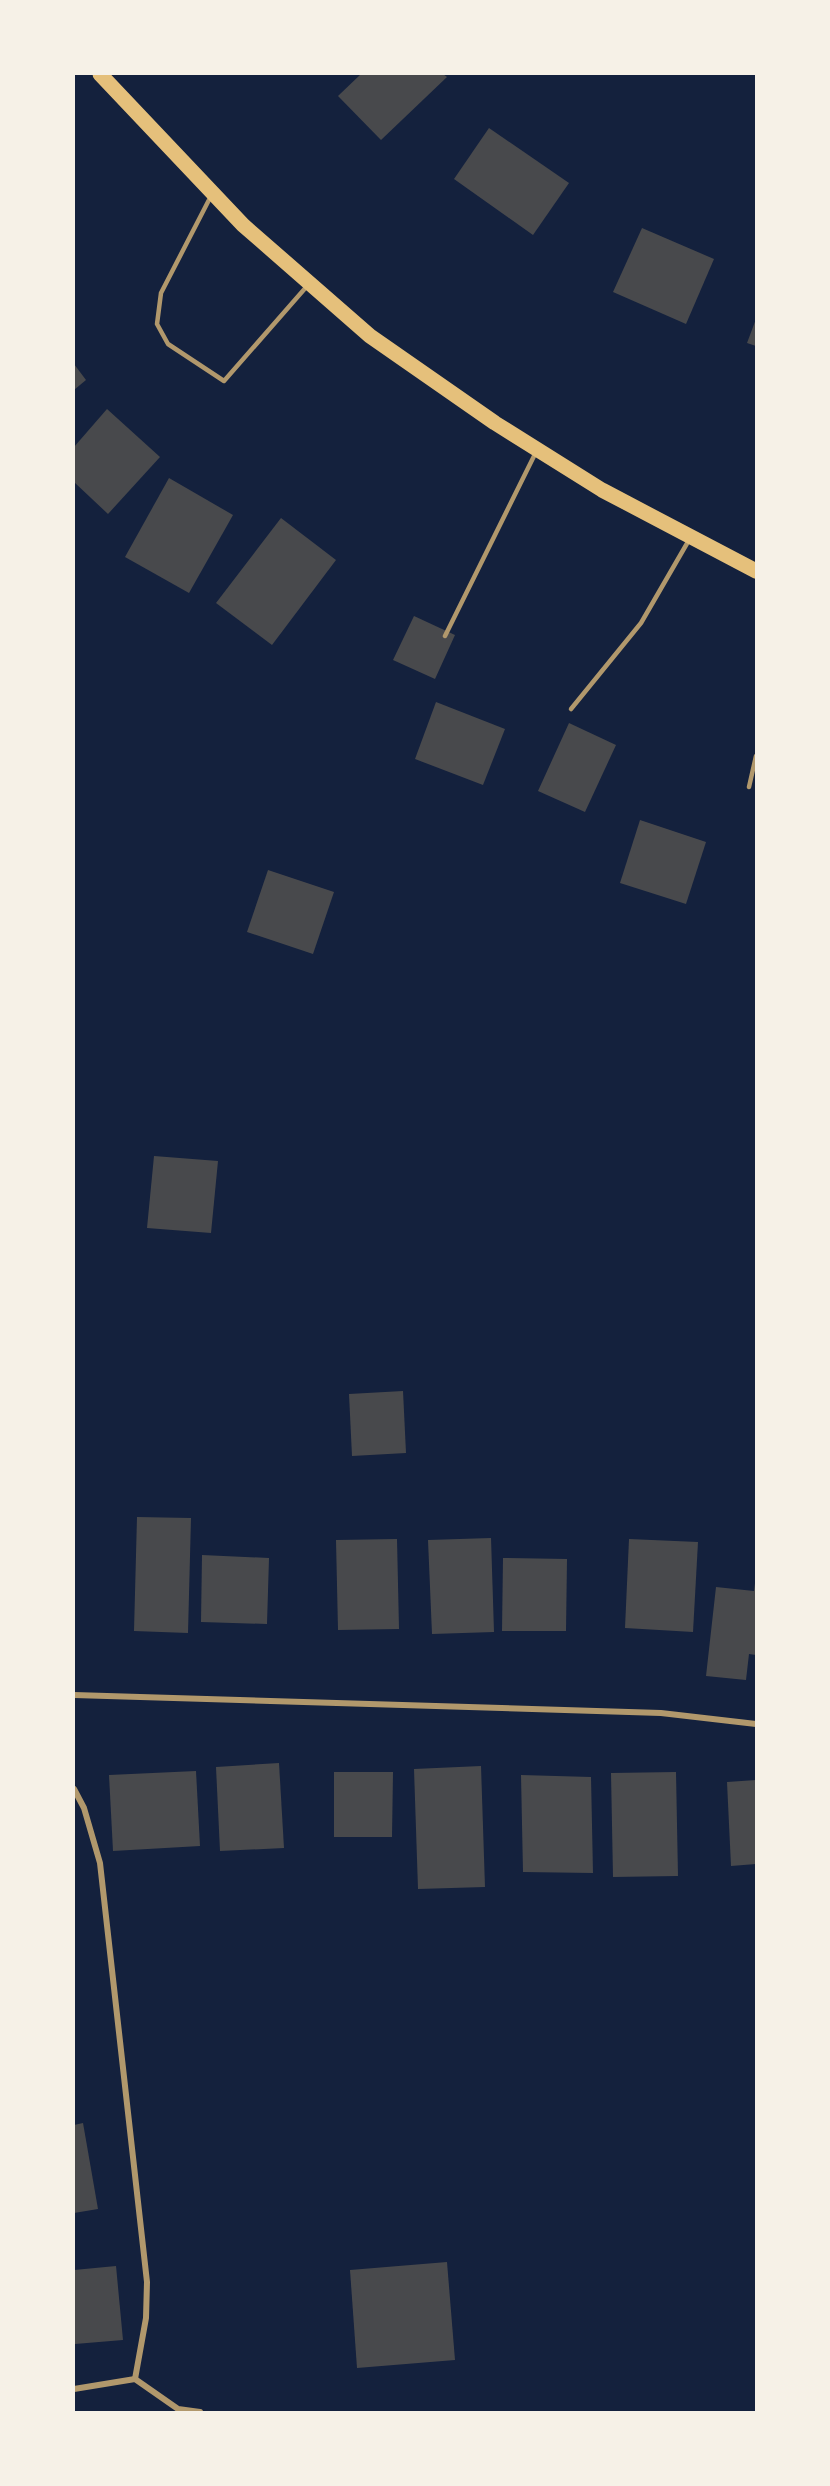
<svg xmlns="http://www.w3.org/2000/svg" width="830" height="2486" font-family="'PT Sans Narrow',sans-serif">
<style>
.building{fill:#48494c}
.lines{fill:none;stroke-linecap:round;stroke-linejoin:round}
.service{stroke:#b1986c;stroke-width:4.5}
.minor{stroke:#b1986c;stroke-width:6}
.primary{stroke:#e5c07b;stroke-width:15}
</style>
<rect width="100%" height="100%" fill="#14213d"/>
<g class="building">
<polygon points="361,74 443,74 447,77 381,140 338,96"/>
<polygon points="489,128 569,183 533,235 454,179"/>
<polygon points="642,228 714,259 686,324 613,292"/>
<polygon points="756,319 756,346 747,343"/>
<polygon points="74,364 86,380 74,390"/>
<polygon points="107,409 160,457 108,514 74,482 74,447"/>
<polygon points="169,478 233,515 189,593 125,557"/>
<polygon points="281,518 336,560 272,645 216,603"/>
<polygon points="414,616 455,635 435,679 393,660"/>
<polygon points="436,702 505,729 483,785 415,759"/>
<polygon points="569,723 616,745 585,812 538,791"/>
<polygon points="640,820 706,842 686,904 620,883"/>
<polygon points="268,870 334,892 313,954 247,932"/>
<polygon points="154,1156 218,1161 211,1233 147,1228"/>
<polygon points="403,1391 406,1453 352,1456 349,1394"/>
<polygon points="137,1517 191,1518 188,1633 134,1631"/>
<polygon points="491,1538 494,1632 432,1634 428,1540"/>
<polygon points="397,1539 399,1629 338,1630 336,1540"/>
<polygon points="629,1539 698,1542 693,1632 625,1628"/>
<polygon points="202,1555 269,1558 267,1624 201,1622"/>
<polygon points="503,1558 567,1559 566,1631 502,1631"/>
<polygon points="755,1583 756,1655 749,1654 746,1680 706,1676 716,1587 754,1591"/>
<polygon points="279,1763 284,1848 220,1851 216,1767"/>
<polygon points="481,1766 485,1887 418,1889 414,1769"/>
<polygon points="196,1771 200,1846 113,1851 109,1775"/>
<polygon points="334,1772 393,1772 392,1837 334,1837"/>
<polygon points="676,1772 678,1876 613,1877 611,1773"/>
<polygon points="521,1775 591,1777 593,1873 523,1872"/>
<polygon points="756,1780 756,1864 731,1866 727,1782"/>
<polygon points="83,2123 98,2209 74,2213 74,2125"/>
<polygon points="447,2262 455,2360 357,2368 350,2270"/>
<polygon points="116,2266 123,2340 75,2344 74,2270"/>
</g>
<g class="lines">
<g class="service">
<polyline points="211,196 161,293 157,324 168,344 224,381 308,285"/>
<polyline points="445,636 536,452"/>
<polyline points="571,709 641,623 689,540"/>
<polyline points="749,787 756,756"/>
</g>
<g class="minor">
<polyline points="74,1695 661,1713 756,1724"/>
<polyline points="74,1789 84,1808 100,1863 147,2282 146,2318 135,2379"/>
<polyline points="74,2389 135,2379 178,2409 200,2412"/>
</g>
<polyline class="primary" points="100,74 243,225 370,336 495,423 602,490 756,571"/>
</g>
<rect width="830" height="2486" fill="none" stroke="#f6f1e7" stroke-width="150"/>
</svg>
